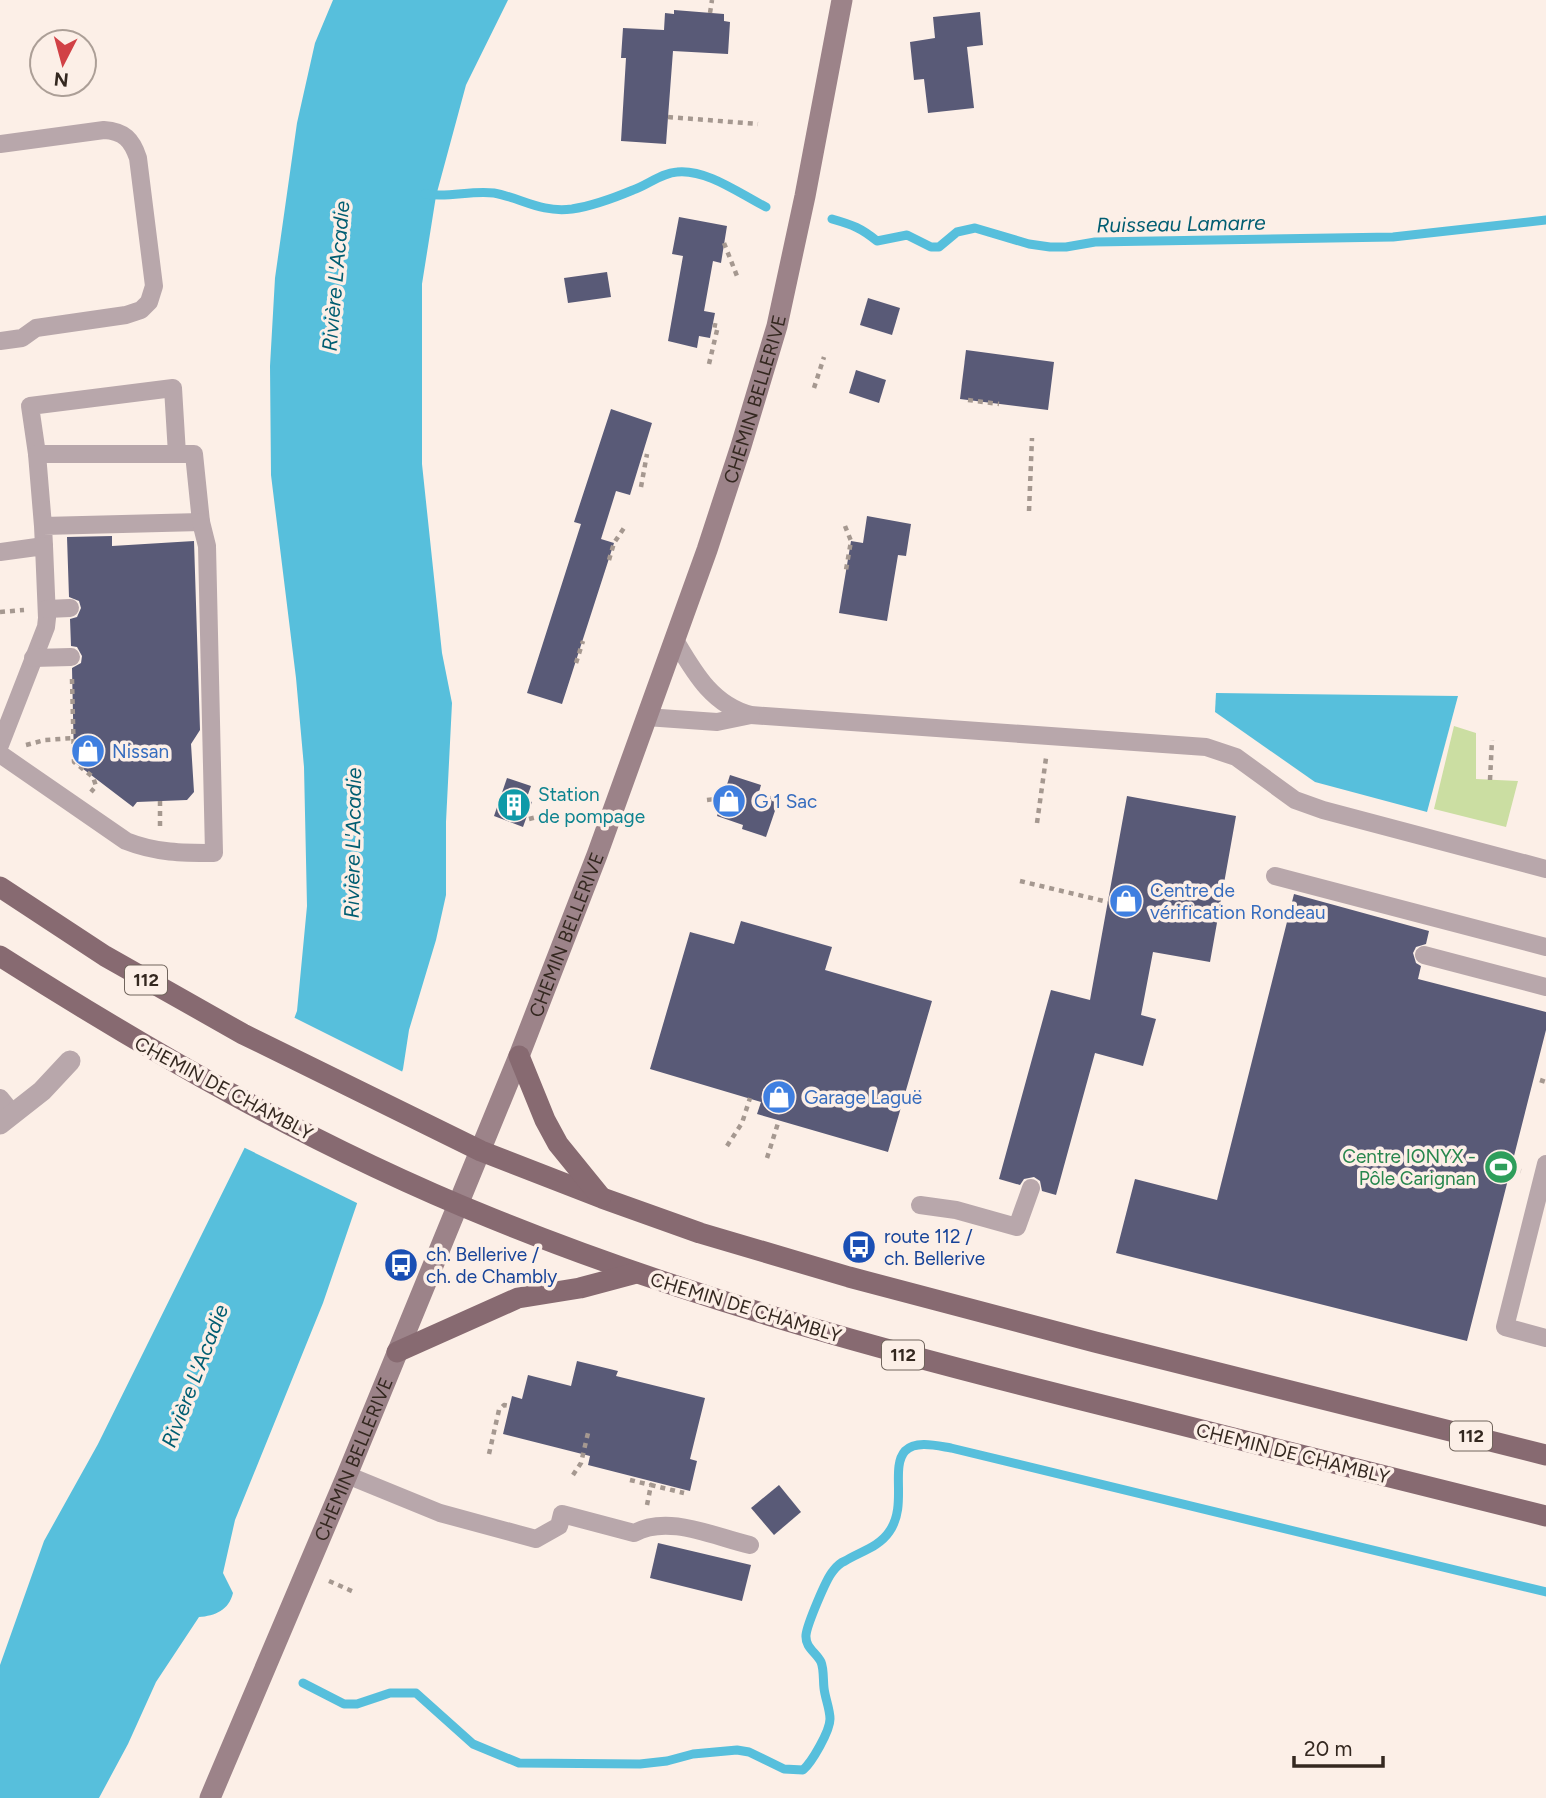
<svg xmlns="http://www.w3.org/2000/svg" width="1546" height="1798" font-family="Figtree,sans-serif">
<style>
.green{fill:#cbdea2}
.water{fill:#57bfdc}
.pier{fill:#fcefe7}
.lines{fill:none;stroke-linecap:round;stroke-linejoin:round}
.stream{stroke:#57bfdc;stroke-width:9}
.building{fill:#595a77}
.path{stroke:#a59890;stroke-width:4.5;stroke-dasharray:5 5;stroke-linecap:butt}
.lane{stroke:#b8a7ab;stroke-width:18}
.street{stroke:#b8a7ab;stroke-width:21}
.secondary{stroke:#9c8389;stroke-width:21}
.primary{stroke:#876a71;stroke-width:21}
.labels{text-anchor:middle;stroke-width:7;stroke-linejoin:round;paint-order:stroke}
.shield{fill:#fcefe7;stroke:#70645c;stroke-width:2}
.shield-label{font-size:18px;font-weight:bold;fill:#342820}
.street-label{font-size:19px;fill:#342820;stroke:#fcefe7}
.shop-label{font-size:19px;fill:#366cbe;stroke:#fcefe7;text-anchor:start}
.culture-label{font-size:19px;fill:#0d838f;stroke:#fcefe7;text-anchor:start}
.leisure-label{font-size:19px;fill:#27864d;stroke:#fcefe7;text-anchor:end}
.transit-label{font-size:19px;fill:#164399;stroke:#fcefe7;text-anchor:start}
.water-label{font-size:21px;font-style:italic;fill:#005d71;stroke:#fcefe7}
</style>
<rect width="100%" height="100%" fill="#fcefe7"/>
<polygon class="green" points="1454,726 1476,733 1476,779 1518,781 1506,827 1434,809"/>
<g class="water">
<path d="M 333,0 L 508,0 L 466,85 L 436,196 L 422,284 L 422,464 L 442,653 L 452,703 L 446,822 L 446,895 L 436,940 L 409,1030 L 403,1069 L 323,1303 L 235,1520 L 223,1573 L 233,1593 C 229,1610 215,1616 199,1617 L 156,1682 L 128,1744 L 99,1798 L 0,1798 L 0,1665 L 44,1541 L 98,1444 L 245,1147 L 297,1011 L 307,906 L 304,767 L 296,678 L 271,475 L 270,366 L 275,278 L 297,123 L 315,43 Z"/>
<polygon points="1216,693 1458,696 1427,812 1315,782 1215,712"/>
</g>
<polygon class="pier" points="291,1016 405,1073 359,1204 241,1146"/>
<g class="lines">
<g class="stream">
<path d="M 425,194 C 449,198 471,190 494,193 C 522,198 540,213 572,209 C 592,206 614,198 633,190 C 648,185 661,173 677,172 C 707,169 740,194 766,207"/>
<path d="M 832,219 C 853,225 861,228 877,241 L 907,235 L 931,247 L 939,247 L 957,232 L 975,228 L 1029,244 L 1050,247 L 1066,247 L 1095,242 L 1393,237 L 1546,220"/>
<path d="M 303,1683 L 344,1704 L 357,1704 L 390,1693 L 416,1693 L 473,1744 L 519,1763 L 640,1764 L 667,1761 L 693,1754 L 737,1750 L 749,1752 L 784,1769 L 803,1770 C 812,1762 830,1731 830,1719 C 830,1709 825,1698 824,1688 C 823,1680 824,1669 821,1662 C 816,1652 805,1648 806,1635 C 807,1625 826,1579 833,1571 C 836,1567 840,1563 845,1561 C 859,1552 879,1547 889,1532 C 908,1506 890,1468 905,1451 C 916,1440 938,1446 951,1448 L 1546,1592"/>
</g>
</g>
<g class="building">
<polygon points="674,10 724,14 724,21 730,22 728,54 673,51 666,144 621,141 626,58 621,58 623,28 664,30 665,13 674,14"/>
<polygon points="980,12 983,45 967,47 974,108 928,113 924,79 914,80 910,42 935,38 933,17"/>
<polygon points="679,217 727,226 721,263 713,261 704,311 715,313 710,338 699,336 697,348 668,341 683,256 672,254"/>
<polygon points="607,272 611,297 568,303 564,278"/>
<polygon points="868,298 900,308 892,335 860,325"/>
<polygon points="966,350 1054,362 1048,410 960,399"/>
<polygon points="856,370 886,380 879,403 849,393"/>
<polygon points="611,409 652,423 630,495 616,491 601,539 614,543 562,704 527,693 581,524 574,522"/>
<polygon points="867,516 911,524 906,556 898,555 887,621 839,613 851,541 863,543"/>
<polygon points="112,536 112,546 194,541 200,730 191,744 194,792 187,800 137,802 133,807 74,762 72,668 81,663 82,656 77,647 71,646 70,619 77,617 81,608 79,601 69,597 67,537"/>
<polygon points="730,775 761,785 759,792 779,799 766,837 742,829 743,825 717,816"/>
<polygon points="507,778 531,786 526,800 532,802 523,827 494,816"/>
<polygon points="1127,796 1236,816 1210,962 1153,952 1141,1015 1156,1019 1143,1066 1095,1053 1056,1195 1042,1191 1040,1181 1034,1177 1024,1179 1020,1185 999,1179 1051,990 1090,1000"/>
<polygon points="1294,894 1429,931 1426,944 1416,947 1413,953 1416,963 1421,966 1418,979 1546,1012 1546,1030 1467,1341 1116,1253 1135,1179 1217,1200"/>
<polygon points="741,921 832,947 825,970 932,1001 888,1152 757,1114 761,1102 650,1069 690,932 734,944"/>
<polygon points="577,1361 618,1371 616,1376 705,1398 690,1459 697,1461 690,1491 588,1465 590,1456 503,1434 512,1396 522,1399 528,1375 571,1386"/>
<polygon points="779,1485 801,1512 774,1535 751,1508"/>
<polygon points="658,1543 751,1565 742,1601 650,1578"/>
</g>
<g class="lines">
<g class="path">
<polyline points="710,13 712,0"/>
<polyline points="668,117 758,124"/>
<polyline points="724,243 737,276"/>
<polyline points="709,364 718,326 713,325"/>
<polyline points="814,388 824,357"/>
<polyline points="968,400 999,404"/>
<polyline points="641,487 647,454"/>
<polyline points="1029,511 1032,438"/>
<polyline points="845,526 851,541 846,570"/>
<polyline points="609,560 614,543 624,528"/>
<polyline points="0,612 24,610"/>
<polyline points="576,663 583,641"/>
<polyline points="72,679 74,762 93,777 96,786 91,792"/>
<polyline points="26,745 45,740 74,738"/>
<polyline points="1490,780 1492,740"/>
<polyline points="707,800 723,798"/>
<polyline points="160,801 160,828"/>
<polyline points="529,819 541,816"/>
<polyline points="1037,823 1046,758"/>
<polyline points="1020,881 1108,902"/>
<polyline points="1540,1080 1546,1082"/>
<polyline points="727,1146 742,1123 750,1098"/>
<polyline points="767,1158 779,1120"/>
<polyline points="1511,1169 1521,1171"/>
<polyline points="489,1454 499,1410 504,1405 510,1406"/>
<polyline points="573,1475 581,1463 588,1433"/>
<polyline points="630,1480 651,1485"/>
<polyline points="647,1505 651,1485 684,1493"/>
<polyline points="329,1581 354,1592"/>
</g>
<g class="lane">
<path d="M 0,144 L 104,130 C 124,131 132,140 138,158 L 154,286 L 149,302 L 141,310 L 126,315 L 36,328 L 22,338 L 0,341"/>
<polyline points="37,454 30,406 173,388 177,454"/>
<polyline points="43,526 37,454 194,454 201,522 43,526 44,546"/>
<polyline points="0,552 44,546 47,618 46,627 0,745"/>
<polyline points="47,609 70,608"/>
<path d="M 675,640 C 694,672 712,705 751,715 L 1206,747 L 1236,757 L 1295,800 L 1323,810 L 1546,869"/>
<polyline points="33,658 71,657"/>
<polyline points="646,717 717,722 751,715"/>
<path d="M 0,754 L 126,841 C 156,853 183,853 214,853 L 207,546 L 201,522"/>
<polyline points="1275,876 1546,947"/>
<polyline points="1424,955 1546,987"/>
<polyline points="0,1098 13,1114"/>
<polyline points="1546,1164 1505,1327 1546,1338"/>
<polyline points="920,1205 956,1210 1017,1227 1031,1188"/>
<path d="M 347,1475 L 440,1513 L 536,1539 L 559,1526 L 562,1514 L 634,1533 C 669,1514 714,1537 750,1545"/>
</g>
<polyline class="street" points="0,1124 42,1091 70,1061"/>
<path class="secondary" id="s1" d="M 210,1798 L 347,1475 L 519,1056 L 597,855 L 707,550 L 741,446 L 777,326 L 805,196 L 842,0"/>
<g class="primary">
<polyline points="0,887 105,956 243,1034 481,1151 602,1198 700,1233 849,1277 1095,1342 1546,1455"/>
<path d="M 0,956 C 157,1056 318,1148 491,1218 C 697,1302 911,1358 1126,1411 C 1266,1446 1406,1482 1546,1516"/>
<polyline points="519,1056 545,1120 558,1144 601,1197"/>
<polyline points="397,1352 518,1298 580,1288 636,1273"/>
</g>
</g>
<defs>
<g id="shop-disc" transform="scale(1.75)"><circle r="9.5" fill="#3f7fe0" stroke="#fcefe7"/><path d="M-5-2.5h2.3a2.7 3.5 0 0 1 5.4 0H5L5.5 6h-11ZM-1.5-2.5h3a1.5 2.3 0 0 0-3 0Z" fill="#fff"/></g>
<g id="building-disc" transform="scale(1.75)"><circle r="9.5" fill="#0f9aa8" stroke="#fcefe7"/><path d="M-4-6H4V6H1V3H-1V6H-4ZM-2.5-4.3h1.7v1.8h-1.7ZM.8-4.3h1.7v1.8H.8ZM-2.5-1h1.7V.8h-1.7ZM.8-1h1.7V.8H.8Z" fill="#fff"/></g>
<g id="stadium-disc" transform="scale(1.75)"><circle r="9.5" fill="#2e9e5b" stroke="#fcefe7"/><path d="M0-5a6.5 5 0 1 0 0 10a6.5 5 0 1 0 0-10ZM-3.5-1.8h7v3.6h-7Z" fill="#fff"/></g>
<g id="bus-disc" transform="scale(1.75)"><circle r="9.5" fill="#1a4fb4" stroke="#fcefe7"/><path d="M-5-6H5V4H4V6H2V4H-2V6H-4V4H-5ZM-3.5-4V0h7V-4ZM-3.5 1.2v1.5H-2V1.2ZM2 1.2v1.5H3.5V1.2Z" fill="#fff"/></g>
</defs>
<g fill-rule="evenodd">
<use href="#shop-disc" x="88" y="751"/>
<use href="#shop-disc" x="729" y="801"/>
<use href="#building-disc" x="514" y="805"/>
<use href="#shop-disc" x="1126" y="901"/>
<use href="#shop-disc" x="779" y="1097"/>
<use href="#stadium-disc" x="1501" y="1167"/>
<use href="#bus-disc" x="859" y="1247"/>
<use href="#bus-disc" x="401" y="1265"/>
</g>
<g class="labels">
<g class="shield">
<rect x="125" y="965.5" width="42" height="29" rx="5"/>
<rect x="882" y="1340.5" width="42" height="29" rx="5"/>
<rect x="1450" y="1421.5" width="42" height="29" rx="5"/>
</g>
<g class="shield-label">
<text x="146" y="986">112</text>
<text x="903" y="1361">112</text>
<text x="1471" y="1442">112</text>
</g>
<g class="street-label">
<text dy="7" stroke="none"><textPath href="#s1" startOffset="1502">CHEMIN BELLERIVE</textPath></text>
<text dy="7" stroke="none"><textPath href="#s1" startOffset="934">CHEMIN BELLERIVE</textPath></text>
<text transform="translate(224 1088) rotate(28)" y="7">CHEMIN DE CHAMBLY</text>
<text transform="translate(746 1307) rotate(17)" y="7">CHEMIN DE CHAMBLY</text>
<text transform="translate(1293 1453) rotate(14)" y="7">CHEMIN DE CHAMBLY</text>
<text dy="7" stroke="none"><textPath href="#s1" startOffset="368">CHEMIN BELLERIVE</textPath></text>
</g>
<g class="shop-label">
<text x="112" y="758">Nissan</text>
<text x="754" y="808">G 1 Sac</text>
<text x="1150" y="897">Centre de<tspan x="1150" dy="22">vérification Rondeau</tspan></text>
<text x="804" y="1104">Garage Laguë</text>
</g>
<g class="culture-label">
<text x="538" y="801">Station<tspan x="538" dy="22">de pompage</tspan></text>
</g>
<g class="leisure-label">
<text x="1476" y="1163">Centre IONYX -<tspan x="1476" dy="22">Pôle Carignan</tspan></text>
</g>
<g class="transit-label">
<text x="884" y="1243">route 112 /<tspan x="884" dy="22">ch. Bellerive</tspan></text>
<text x="426" y="1261">ch. Bellerive /<tspan x="426" dy="22">ch. de Chambly</tspan></text>
</g>
<g class="water-label">
<text transform="translate(1181 224) rotate(-1)" y="7">Ruisseau Lamarre</text>
<text transform="translate(336 276) rotate(-85)" y="7">Rivière L'Acadie</text>
<text transform="translate(353 843) rotate(-89)" y="7">Rivière L'Acadie</text>
<text transform="translate(195 1376) rotate(-69)" y="7">Rivière L'Acadie</text>
</g>
</g>
<g transform="translate(63 63) rotate(186)"><circle r="33" fill="#fcefe7" stroke="#ac9f97" stroke-width="2"/>
<path d="M0-5L12 26L0 18L-12 26Z" fill="#d14146"/>
<text y="-10" font-size="19" font-weight="bold" text-anchor="middle" fill="#342820">N</text>
</g>
<path d="M1294 1756v10h89v-10" fill="none" stroke="#342820" stroke-width="3.5"/>
<text x="1304" y="1756" font-size="21" fill="#342820" stroke="#fcefe7" stroke-width="5" paint-order="stroke">20 m</text>
</svg>
